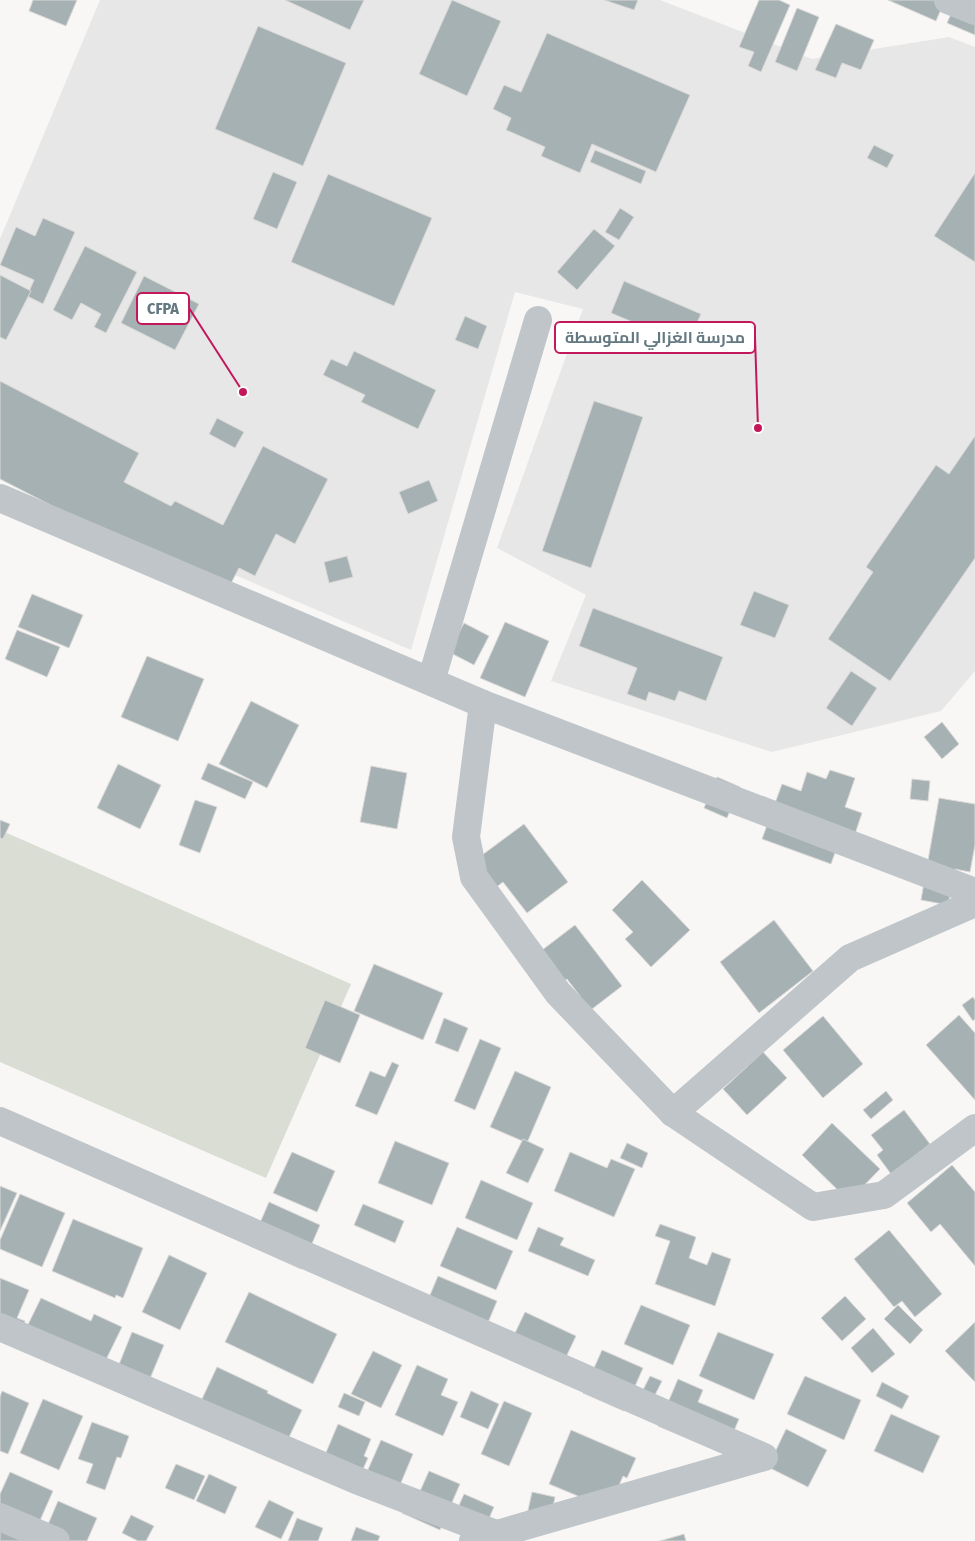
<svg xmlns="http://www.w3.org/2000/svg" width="975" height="1541" font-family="'Fira Sans Condensed',Cairo,sans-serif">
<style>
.built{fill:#e6e7e6}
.green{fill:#d9ddd4}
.building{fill:#a6b1b4;stroke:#dad9d7}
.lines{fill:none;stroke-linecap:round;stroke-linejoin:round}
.minor{stroke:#bfc5c8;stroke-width:28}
.leader{fill:none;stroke:#c2185b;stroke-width:2}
.callout-dot{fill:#c2185b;stroke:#fff;stroke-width:2}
.callout{fill:#fff;stroke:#c2185b;stroke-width:2}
.callout-label{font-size:16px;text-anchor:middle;font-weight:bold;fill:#637880}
</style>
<rect width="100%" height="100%" fill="#f8f7f5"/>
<polygon class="built" points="100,0 660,0 812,59 949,37 975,47 975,671 941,711 772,752 551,681 586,595 497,548 583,309 515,292 411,650 0,475 0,239"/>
<polygon class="green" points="0,830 351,984 266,1178 0,1062"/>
<g class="building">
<polygon points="33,0 77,0 66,26 29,11"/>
<polygon points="285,0 364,0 350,30"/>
<polygon points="452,0 501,21 467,96 419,74"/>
<polygon points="604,0 638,0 634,10"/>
<polygon points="759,0 779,0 790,5 761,72 748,66 754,52 739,47"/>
<polygon points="888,0 945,0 936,21"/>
<polygon points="957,0 975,0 975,35 947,23"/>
<polygon points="797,8 819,17 797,71 775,62"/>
<polygon points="836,24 874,40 861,70 842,63 836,78 815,70"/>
<polygon points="258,26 346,63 303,166 215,129"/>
<polygon points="547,33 690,95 656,172 592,144 580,173 541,156 545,147 506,130 511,118 493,109 504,85 521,92"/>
<polygon points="874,145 894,155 887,168 867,158"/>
<polygon points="595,150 646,171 641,184 590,162"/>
<polygon points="273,172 297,182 277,229 253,219"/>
<polygon points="975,173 975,262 934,236"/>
<polygon points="328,174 432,218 394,306 291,262"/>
<polygon points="620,208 634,217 619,240 605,232"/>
<polygon points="43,218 75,232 43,304 27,296 34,280 0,265 16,227 35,236"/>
<polygon points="594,229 615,246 577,290 557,272"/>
<polygon points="85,246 137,272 106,333 94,327 101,314 81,303 72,320 53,310"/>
<polygon points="0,275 31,291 6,340 0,337"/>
<polygon points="144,276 199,304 175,350 121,323"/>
<polygon points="624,281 701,314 687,345 611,313"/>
<polygon points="465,316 487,326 478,349 455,340"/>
<polygon points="354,351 436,390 418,429 361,402 365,395 323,375 331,359 347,366"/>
<polygon points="0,381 139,453 124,482 171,506 175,501 223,525 263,446 328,479 295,544 276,534 255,576 239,568 228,589 103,532 0,479"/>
<polygon points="594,401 643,417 591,568 542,551"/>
<polygon points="217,418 244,432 235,448 209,434"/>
<polygon points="975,436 975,558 890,681 828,639 873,572 866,567 936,465 949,474"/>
<polygon points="429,480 438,501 408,514 399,492"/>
<polygon points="347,556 353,577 329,583 324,562"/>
<polygon points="754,591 789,605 775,638 740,625"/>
<polygon points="32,594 83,615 69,648 18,627"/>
<polygon points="593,608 723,657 706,701 679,691 675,701 649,692 646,701 627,694 637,668 579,646"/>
<polygon points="505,622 549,641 525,697 480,678"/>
<polygon points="464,623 489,636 474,665 449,652"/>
<polygon points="17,630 60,647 47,677 5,659"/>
<polygon points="147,656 204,679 178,741 121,717"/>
<polygon points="851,671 877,688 852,726 826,708"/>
<polygon points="251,701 299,725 267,788 219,764"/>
<polygon points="942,722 959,744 942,759 924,737"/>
<polygon points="208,763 253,782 245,799 201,779"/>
<polygon points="118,764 161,785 140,829 97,808"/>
<polygon points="371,766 407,773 397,829 360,822"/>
<polygon points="830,770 855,778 845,807 862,813 854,837 842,833 831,864 762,839 782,784 801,791 807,772 826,779"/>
<polygon points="717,777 740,787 727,818 704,808"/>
<polygon points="912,779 930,781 928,801 910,799"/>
<polygon points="939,798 975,804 975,845 970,872 955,869 948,905 921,900"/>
<polygon points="195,800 217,807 200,853 179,845"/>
<polygon points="0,820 10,824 3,839 0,838"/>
<polygon points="524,824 568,882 527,913 503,882 491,891 470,864"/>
<polygon points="642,880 690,930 651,967 625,939 633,932 612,910"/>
<polygon points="774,920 813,971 759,1013 720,962"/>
<polygon points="575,925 622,986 579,1019 580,996 567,979 563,981 533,957"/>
<polygon points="374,964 443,993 423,1040 354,1011"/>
<polygon points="973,997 975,1000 975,1019 973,1021 962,1005"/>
<polygon points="325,1000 360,1015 340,1063 305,1048"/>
<polygon points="959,1015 975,1033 975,1100 926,1045"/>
<polygon points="823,1016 863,1064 823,1098 783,1050"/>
<polygon points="444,1018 468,1028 458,1052 435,1043"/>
<polygon points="480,1039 501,1048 475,1110 454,1101"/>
<polygon points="763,1052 787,1078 747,1115 723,1089"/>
<polygon points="392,1062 399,1065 377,1115 355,1106 370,1071 385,1077"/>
<polygon points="515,1071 551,1087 527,1143 490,1127"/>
<polygon points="886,1091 893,1100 871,1119 863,1110"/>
<polygon points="904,1110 930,1144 891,1174 877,1155 883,1150 871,1135"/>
<polygon points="832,1123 880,1169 849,1201 802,1155"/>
<polygon points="523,1139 544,1149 528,1183 506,1173"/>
<polygon points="395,1141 449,1163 432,1205 378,1183"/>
<polygon points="627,1143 648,1153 642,1168 620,1158"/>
<polygon points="292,1152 335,1171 317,1212 273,1193"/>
<polygon points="570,1152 607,1168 611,1159 635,1169 614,1217 554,1191"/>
<polygon points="952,1165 975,1192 975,1266 940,1224 931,1232 907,1203"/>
<polygon points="481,1180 533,1203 517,1240 465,1218"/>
<polygon points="0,1186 17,1193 0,1231"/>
<polygon points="20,1194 65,1213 42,1267 0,1249 0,1240"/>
<polygon points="269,1202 320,1225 301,1269 250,1246"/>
<polygon points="363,1204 404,1221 395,1243 354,1225"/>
<polygon points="73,1219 143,1248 123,1298 116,1295 115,1298 52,1271"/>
<polygon points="660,1224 696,1237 689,1258 707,1265 712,1252 731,1259 715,1306 655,1284 670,1241 655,1236"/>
<polygon points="457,1227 513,1251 496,1290 440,1266"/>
<polygon points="538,1227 564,1238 560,1245 595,1260 588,1276 528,1251"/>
<polygon points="889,1230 942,1294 915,1317 902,1301 894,1307 854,1259"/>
<polygon points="169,1255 207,1273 180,1330 142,1312"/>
<polygon points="438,1276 497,1301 479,1344 420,1319"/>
<polygon points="0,1278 29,1290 17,1318 25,1321 16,1341 0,1316"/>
<polygon points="249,1292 337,1334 313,1384 225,1342"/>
<polygon points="845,1296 866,1319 842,1341 821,1318"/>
<polygon points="41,1298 91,1321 94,1314 122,1327 96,1380 19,1343"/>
<polygon points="641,1305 690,1325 673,1365 624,1344"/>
<polygon points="898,1305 923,1330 910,1344 884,1319"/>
<polygon points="525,1312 576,1336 557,1376 506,1352"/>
<polygon points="975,1322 975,1382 945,1351"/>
<polygon points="873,1328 895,1354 872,1373 851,1348"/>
<polygon points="132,1332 164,1345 141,1400 110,1387"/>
<polygon points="718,1332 774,1354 754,1400 699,1376"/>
<polygon points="602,1350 643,1368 624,1411 583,1393"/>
<polygon points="373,1351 402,1365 381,1408 351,1394"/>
<polygon points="417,1365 448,1379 441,1395 458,1402 443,1436 395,1415"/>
<polygon points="217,1367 268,1391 267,1393 302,1410 279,1458 193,1418"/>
<polygon points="650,1376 662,1381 650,1405 638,1400"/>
<polygon points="805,1376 861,1400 844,1440 787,1414"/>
<polygon points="678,1379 703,1390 698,1402 739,1419 724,1454 658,1426"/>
<polygon points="882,1382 909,1396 902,1409 876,1396"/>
<polygon points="2,1391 29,1403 8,1454 0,1451 0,1397"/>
<polygon points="471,1391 499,1404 488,1429 460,1417"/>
<polygon points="344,1393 365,1402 359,1416 338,1407"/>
<polygon points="43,1399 83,1416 59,1470 20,1453"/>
<polygon points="504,1401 532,1413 509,1466 481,1454"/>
<polygon points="891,1414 940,1436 923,1473 874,1451"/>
<polygon points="92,1422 129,1436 121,1458 117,1457 105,1490 86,1483 93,1464 78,1459"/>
<polygon points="338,1424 371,1439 364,1456 368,1458 354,1489 317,1474"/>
<polygon points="786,1429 827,1450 808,1487 768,1467"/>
<polygon points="571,1430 636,1458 627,1478 623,1476 609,1509 549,1484"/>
<polygon points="381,1440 413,1454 392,1504 359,1490"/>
<polygon points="176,1464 205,1476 194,1500 165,1488"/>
<polygon points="429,1471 460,1484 440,1530 402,1513 410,1495 417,1498"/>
<polygon points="10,1472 53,1491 31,1541 0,1541 0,1494"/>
<polygon points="209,1474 237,1487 225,1514 196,1501"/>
<polygon points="532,1492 555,1497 550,1521 527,1515"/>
<polygon points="464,1494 494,1507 479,1541 449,1528"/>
<polygon points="269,1500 294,1512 281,1539 255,1527"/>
<polygon points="58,1501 97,1518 87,1541 41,1541"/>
<polygon points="131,1515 154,1526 146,1541 138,1541 122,1533"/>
<polygon points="297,1518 323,1528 318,1541 288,1541"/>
<polygon points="356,1527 380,1536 378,1541 351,1541"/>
<polygon points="684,1534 686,1541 660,1541"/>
</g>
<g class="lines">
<g class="minor">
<polyline points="948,0 975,11"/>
<polyline points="0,498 483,704 975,892"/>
<polyline points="431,681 538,320"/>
<polyline points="483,704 466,837 474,877 558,993 673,1113 813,1207 884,1195 975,1128"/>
<polyline points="673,1113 850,958 975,903"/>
<polyline points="0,1121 764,1457 473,1541"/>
<polyline points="0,1327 356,1480 496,1534"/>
<polyline points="0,1517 56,1541"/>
</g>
</g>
<path class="leader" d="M243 392L189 308M758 428L755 337"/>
<g class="callout-dot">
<circle cx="243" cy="392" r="5"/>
<circle cx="758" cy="428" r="5"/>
</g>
<g class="callout">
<rect x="137" y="293" width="52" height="31" rx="5"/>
<rect x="555" y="322" width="200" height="31" rx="5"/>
</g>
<g class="callout-label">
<text x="163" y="314">CFPA</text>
<text x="655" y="343">مدرسة الغزالي المتوسطة</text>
</g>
</svg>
